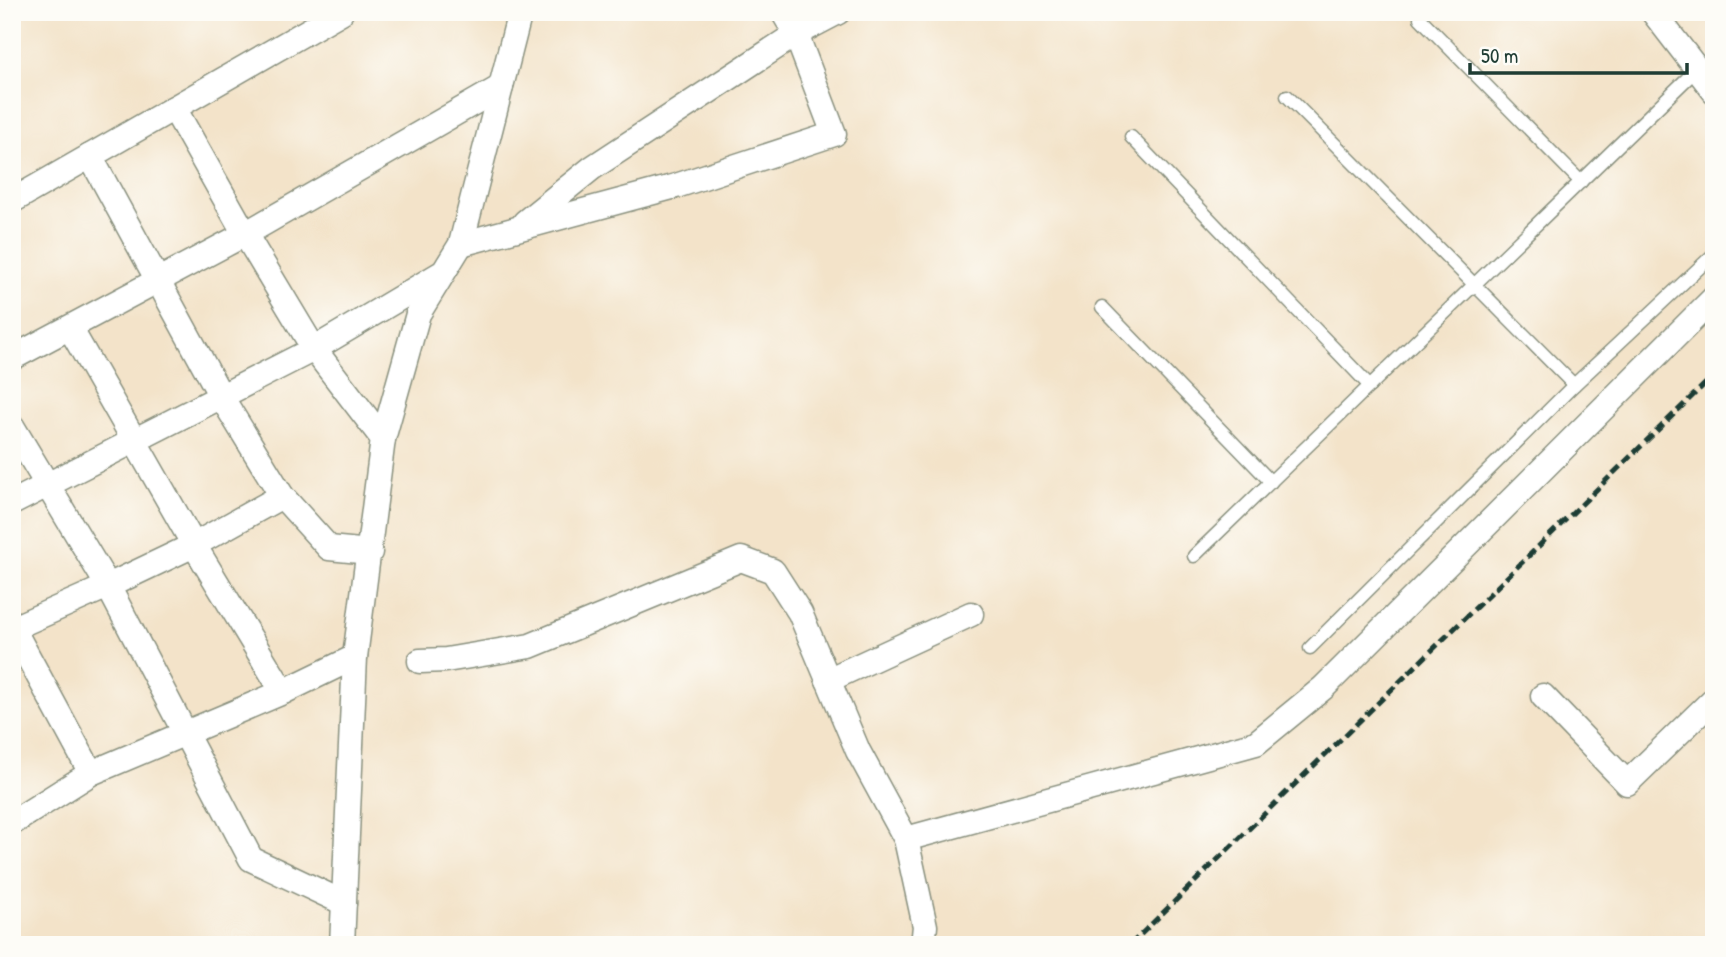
<svg xmlns="http://www.w3.org/2000/svg" width="1726" height="957" font-family="'Patrick Hand',sans-serif">
<style>
.lines{fill:none;stroke-linecap:round;stroke-linejoin:round}
.lane-casing{stroke:#89907e;stroke-width:15}
.street-casing{stroke:#89907e;stroke-width:27}
.lane{stroke:#fff;stroke-width:12}
.street{stroke:#fff;stroke-width:24}
.rail{stroke:#1f3d34;stroke-width:5;stroke-dasharray:10 5;stroke-linecap:butt}
</style>
<rect width="100%" height="100%" fill="#fdfcf7"/>
<filter id="ink" filterUnits="userSpaceOnUse"><feTurbulence type="fractalNoise" baseFrequency=".0143" numOctaves="2"/><feDisplacementMap in="SourceGraphic" scale="14" xChannelSelector="R" yChannelSelector="G"/><feConvolveMatrix kernelMatrix="1 2 1 2 8 2 1 2 1" color-interpolation-filters="sRGB"/></filter>
<filter id="wash" filterUnits="userSpaceOnUse"><feTurbulence type="fractalNoise" baseFrequency=".00686" numOctaves="4" result="noise"/><feDisplacementMap in="SourceGraphic" scale="28" xChannelSelector="R" yChannelSelector="G"/><feGaussianBlur stdDeviation="1.57" result="paint"/><feColorMatrix in="noise" values="0 0 0 0 0 0 0 0 0 0 0 0 0 0 0 0 0 1.4 0 .05"/><feComposite in="paint" operator="in"/></filter>
<g filter="url(#wash)">
<rect width="100%" height="100%" fill="#f3e3c9"/>
</g>
<g filter="url(#ink)">
<g class="lines">
<g class="lane-casing">
<g id="lane">
<polyline points="1420,18 1581,182"/>
<polyline points="1287,96 1574,385 1310,648"/>
<polyline points="1131,137 1370,386"/>
<polyline points="1102,307 1271,482"/>
<polyline points="1574,385 1714,254"/>
<polyline points="1194,556 1697,69"/>
</g>
</g>
<g class="street-casing">
<g id="street">
<polyline points="1653,12 1714,91"/>
<polyline points="174,108 245,234 501,87"/>
<polyline points="90,156 222,398 282,496 329,548 370,552"/>
<polyline points="12,201 341,12"/>
<polyline points="525,222 592,168 796,34 838,12"/>
<polyline points="461,244 676,186 834,134 796,34 783,12"/>
<polyline points="70,328 194,545 283,692 355,657"/>
<polyline points="12,358 245,234 314,349 383,439"/>
<polyline points="12,426 108,586 194,545 282,496"/>
<polyline points="12,503 314,349 440,274"/>
<polyline points="12,627 91,773"/>
<polyline points="13,628 108,586 251,859 344,903"/>
<polyline points="420,661 446,660 530,646 741,559 773,571 800,613 858,751 906,839 925,926 923,945"/>
<polyline points="828,680 971,614"/>
<polyline points="1543,696 1627,783 1714,699"/>
<polyline points="12,823 91,773 283,692"/>
<polyline points="906,839 1256,743 1323,688 1714,298"/>
<polyline points="342,945 355,657 383,439 418,314 461,244 520,12"/>
</g>
</g>
<use href="#lane" class="lane"/>
<use href="#street" class="street"/>
<polyline class="rail" points="1130,945 1714,375"/>
</g>
</g>
<rect width="1726" height="957" fill="none" stroke="#fdfcf7" stroke-width="42"/>
<path d="M1470 63v10h217v-10" fill="none" stroke="#1f3d34" stroke-width="3.5"/>
<text x="1481" y="63" font-size="21" fill="#1f3d34" stroke="#fdfcf7" stroke-width="5" paint-order="stroke">50 m</text>
</svg>
